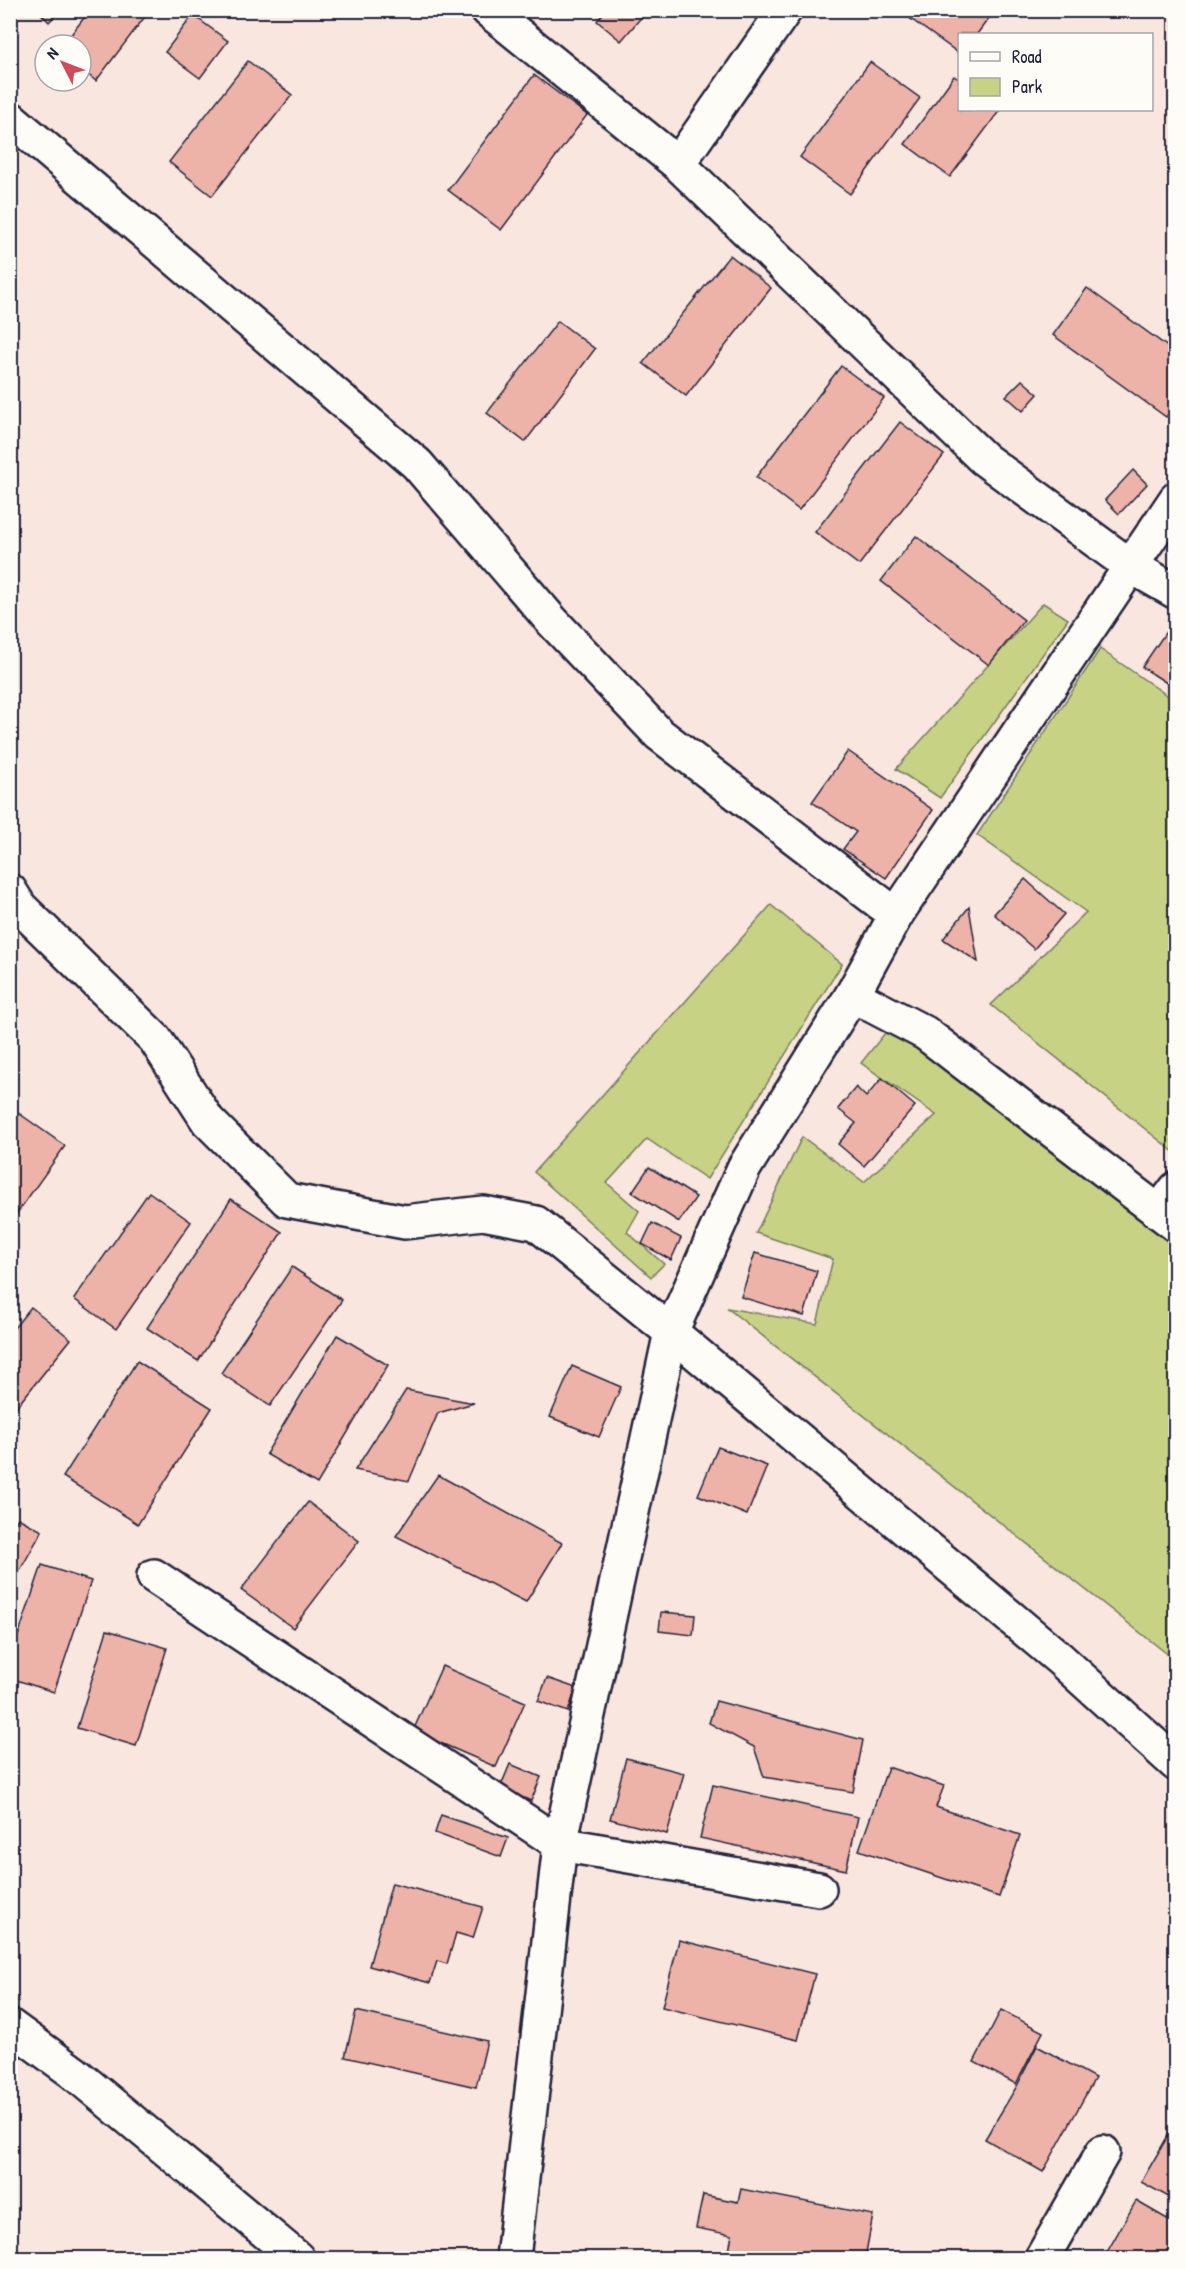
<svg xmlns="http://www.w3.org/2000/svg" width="1186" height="2269" font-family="'Patrick Hand',sans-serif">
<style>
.green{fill:#c7d285;stroke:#747a60;stroke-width:1.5}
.building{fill:#edb3a8;stroke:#22223b;stroke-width:1.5}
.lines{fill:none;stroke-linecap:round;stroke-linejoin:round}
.minor-casing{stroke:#22223b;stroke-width:38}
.minor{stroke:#fdfcf7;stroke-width:33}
</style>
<rect width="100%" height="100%" fill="#f8e6df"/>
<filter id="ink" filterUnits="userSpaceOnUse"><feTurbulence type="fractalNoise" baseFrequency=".0167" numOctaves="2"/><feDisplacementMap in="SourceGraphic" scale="12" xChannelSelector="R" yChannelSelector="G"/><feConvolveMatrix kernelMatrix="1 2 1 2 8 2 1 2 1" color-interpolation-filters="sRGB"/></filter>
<g filter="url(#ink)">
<g class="green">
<polygon points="1043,603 1068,619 940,798 896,769"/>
<polygon points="1100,649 1175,701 1175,1153 991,1005 1086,912 977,835"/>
<polygon points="771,905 842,964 707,1179 647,1139 607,1183 639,1211 627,1232 664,1264 651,1277 534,1172"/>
<polygon points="897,1018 1175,1244 1175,1660 727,1308 817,1324 833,1259 756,1233 802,1137 864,1182 936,1115 861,1063"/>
</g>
<g class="building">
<polygon points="37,10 60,10 49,22"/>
<polygon points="90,10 150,10 96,81 81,69 81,45 63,45"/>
<polygon points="606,10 643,10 645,13 621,41 597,21"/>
<polygon points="913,10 995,10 977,34 960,34 960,54 908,17"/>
<polygon points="193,15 228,41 200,78 165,52"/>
<polygon points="248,61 292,95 212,196 169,162"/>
<polygon points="870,62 920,98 850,194 800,157"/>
<polygon points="534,75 587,115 501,230 448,190"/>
<polygon points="954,76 960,80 960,110 1000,110 950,177 905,144"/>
<polygon points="730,255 771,288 686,396 643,363"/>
<polygon points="1087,288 1176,353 1176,405 1166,417 1053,335"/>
<polygon points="558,321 595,349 525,442 487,413"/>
<polygon points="841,366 884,398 799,510 756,477"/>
<polygon points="1022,380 1038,394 1023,411 1006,396"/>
<polygon points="900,422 944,455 859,565 815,532"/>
<polygon points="1133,470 1147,484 1119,514 1105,500"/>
<polygon points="916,536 1024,620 989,665 881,581"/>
<polygon points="1176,617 1176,689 1142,667"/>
<polygon points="848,751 933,810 886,878 843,849 856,832 812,802"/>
<polygon points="1025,879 1064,914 1034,949 994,914"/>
<polygon points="969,907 978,962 943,939"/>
<polygon points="882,1078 915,1106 864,1166 838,1144 856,1123 838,1109 856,1087 866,1097"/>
<polygon points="10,1107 65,1146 10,1223"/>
<polygon points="649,1167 696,1197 679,1222 632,1192"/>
<polygon points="149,1192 191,1222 116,1329 74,1299"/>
<polygon points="231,1199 282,1232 198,1361 147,1328"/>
<polygon points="652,1223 681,1238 671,1260 642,1244"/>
<polygon points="755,1253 817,1271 804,1316 741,1297"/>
<polygon points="292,1267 342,1300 270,1406 221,1373"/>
<polygon points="31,1307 71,1339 10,1415 10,1333"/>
<polygon points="337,1335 388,1365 317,1484 266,1454"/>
<polygon points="137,1361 212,1408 138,1524 63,1477"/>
<polygon points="572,1366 621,1387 599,1437 550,1417"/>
<polygon points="406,1390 474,1403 438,1413 409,1481 355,1470"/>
<polygon points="718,1447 767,1466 747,1515 698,1495"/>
<polygon points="438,1475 562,1543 526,1602 396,1536"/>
<polygon points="308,1502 359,1541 293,1628 241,1590"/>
<polygon points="18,1518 42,1531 10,1588 10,1531"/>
<polygon points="42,1565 91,1581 54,1692 10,1678 10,1660"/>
<polygon points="661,1612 695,1615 693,1635 659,1631"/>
<polygon points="107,1630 167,1648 136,1746 77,1728"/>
<polygon points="442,1666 525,1702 496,1767 413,1731"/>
<polygon points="547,1678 576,1688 568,1712 538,1701"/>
<polygon points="716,1701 863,1740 853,1792 764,1777 754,1747 709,1723"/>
<polygon points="626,1758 684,1773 667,1834 610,1819"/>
<polygon points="510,1764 541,1777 531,1801 500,1788"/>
<polygon points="888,1767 944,1786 936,1807 1020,1835 999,1897 859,1850"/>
<polygon points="713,1785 858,1817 846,1870 700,1838"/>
<polygon points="441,1815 508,1838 501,1857 435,1833"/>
<polygon points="392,1883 483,1907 473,1938 456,1933 447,1964 437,1961 430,1983 369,1966"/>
<polygon points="679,1940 815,1974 798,2040 662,2007"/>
<polygon points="1001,2010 1043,2032 1016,2084 974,2062"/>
<polygon points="356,2011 487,2041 476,2087 345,2057"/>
<polygon points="1037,2046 1095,2078 1043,2172 985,2139 1017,2086"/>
<polygon points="1176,2122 1176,2201 1141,2182"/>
<polygon points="741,2189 873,2215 865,2258 757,2258 757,2255 729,2250 732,2235 696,2228 703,2195 738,2202"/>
<polygon points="1136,2201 1176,2224 1176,2258 1114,2258 1106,2254"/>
<polygon points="10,2241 27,2258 10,2258"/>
</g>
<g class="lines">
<g class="minor-casing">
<g id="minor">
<polyline points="488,10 678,164 984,459 1129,565 1176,592"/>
<polyline points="10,118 417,464 551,620 659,734 896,915"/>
<polyline points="678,164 785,10"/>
<polyline points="10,891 20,907 155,1039 208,1121 287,1200 405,1222 483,1213 536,1223 671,1332 1060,1659 1176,1764"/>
<polyline points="852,995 925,1033 1176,1225"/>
<polyline points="1159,1212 1176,1189"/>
<polyline points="154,1576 560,1844 819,1889"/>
<polyline points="10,2026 73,2072 297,2258"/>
<polyline points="513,2258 560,1844 671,1332 744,1168 852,995 896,915 1176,499"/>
<polyline points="1042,2258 1103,2152"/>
</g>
</g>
<use href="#minor" class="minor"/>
</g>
</g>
<rect width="1186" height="2269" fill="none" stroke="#fdfcf7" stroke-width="36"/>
<rect x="18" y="18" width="1150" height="2233" fill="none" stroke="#22223b" stroke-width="2" filter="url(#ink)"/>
<rect x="958" y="33" width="195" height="78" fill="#fdfcf7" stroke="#a5a5ac" stroke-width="1.5"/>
<rect x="970" y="52" width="30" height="9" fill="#fdfcf7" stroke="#a5a5ac" stroke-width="1.5"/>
<text x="1012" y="63" font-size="18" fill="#22223b">Road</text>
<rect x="970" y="78" width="30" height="18" fill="#c7d285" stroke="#a5a5ac" stroke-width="1.5"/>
<text x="1012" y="93" font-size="18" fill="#22223b">Park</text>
<g transform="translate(63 63) rotate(312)"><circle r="28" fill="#fdfcf7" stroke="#a5a5ac" stroke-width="1.5"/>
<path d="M0-4.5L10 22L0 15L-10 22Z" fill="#d1495b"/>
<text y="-9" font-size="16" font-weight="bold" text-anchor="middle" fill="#22223b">N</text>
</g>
</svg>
